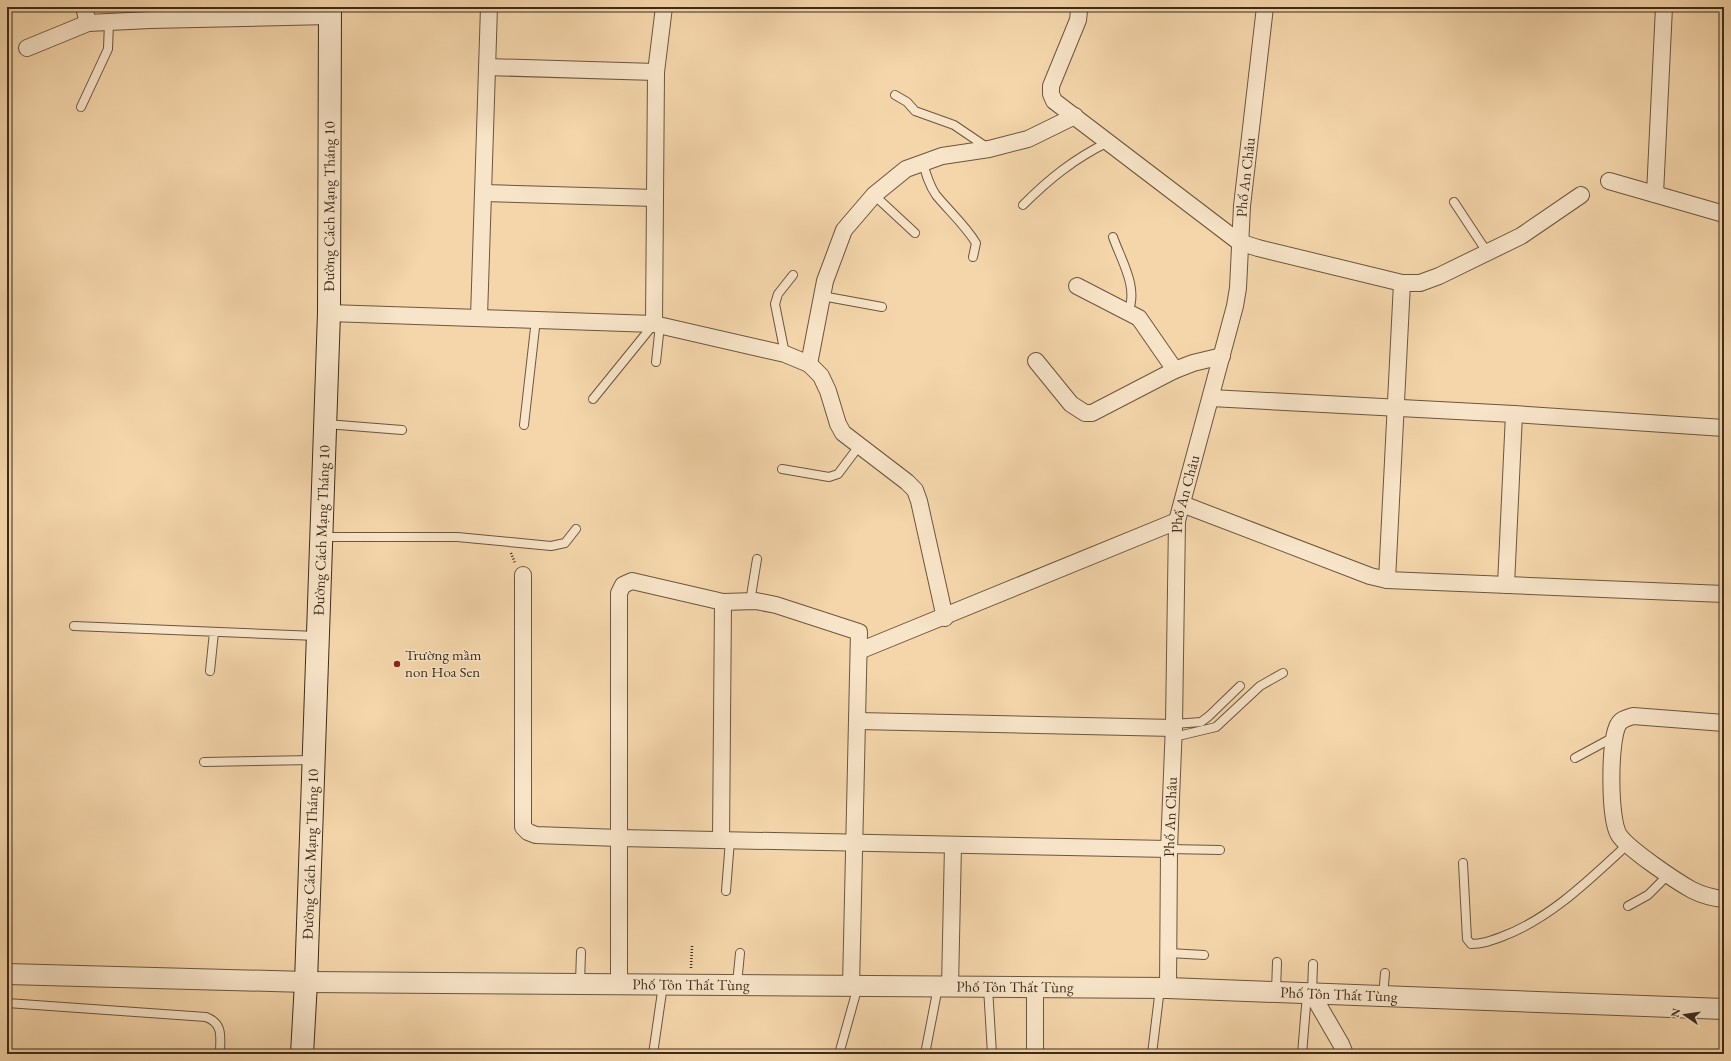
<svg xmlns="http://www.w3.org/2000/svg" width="1731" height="1061" viewBox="0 0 1731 1061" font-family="'EB Garamond',serif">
<rect width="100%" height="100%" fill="#f5d6ab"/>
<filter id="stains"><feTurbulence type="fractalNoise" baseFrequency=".005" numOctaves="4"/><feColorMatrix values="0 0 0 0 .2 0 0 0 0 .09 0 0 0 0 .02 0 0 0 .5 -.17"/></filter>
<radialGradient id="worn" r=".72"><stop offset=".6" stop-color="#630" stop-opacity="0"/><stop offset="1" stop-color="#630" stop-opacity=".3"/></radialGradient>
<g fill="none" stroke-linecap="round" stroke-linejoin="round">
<defs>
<path id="service" d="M895,95L907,102L915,111L954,125L988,148
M81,107L108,49L109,22
M923,163C926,174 929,185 936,195C949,211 965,225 976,243L973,257
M874,195L915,233
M1454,202L1487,252
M1023,205C1050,178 1074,159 1108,142
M1113,237C1121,260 1139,288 1128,312
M822,296L882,307
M785,354L775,304L778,294L793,275
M656,362L660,325
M593,399L653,325
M326,424L402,430
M524,425L536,319
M782,469L829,477L838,474L859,446
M322,537H457L551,546L565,543L576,529
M750,602L757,559
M74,626L317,636
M210,671L214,632
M1174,724L1201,722L1209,716L1240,686
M1174,737L1216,727L1260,686L1283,673
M1575,758L1614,737
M204,762L313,760
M1169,849L1220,850
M1463,863L1467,939L1471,944C1482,944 1490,941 1501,937C1550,919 1589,880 1627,845
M726,891L730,840
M1628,906L1648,895L1669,874
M1169,953L1204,955
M580,983L581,952
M737,984L740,953
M988,987L992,1054
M1276,992L1277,962
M1312,993L1313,964
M1383,996L1385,973
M7,1003L206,1017C224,1024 220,1037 220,1054
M653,1054L663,985
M839,1054L858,986
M925,1054L938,987
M1152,1054L1160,988
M1302,1054L1307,994"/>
<g id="minor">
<path d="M84,7L88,23L150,20L330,16"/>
<path d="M1077,7L1079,11L1078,20L1051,86V94L1054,101L1239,242L1258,248L1402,283H1420L1439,276L1521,236L1581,195"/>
<path d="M27,48L88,23"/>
<path d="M487,67L656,72"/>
<path d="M1609,181L1724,214"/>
<path d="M484,193L655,198"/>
<path d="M1655,194L1664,7"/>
<path d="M1077,286L1139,318L1175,370"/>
<path d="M329,313L654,324L785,354L809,364L821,376L828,391L838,424L843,433L907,482L915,490L919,501L945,618"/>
<path d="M479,317L489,7"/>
<path d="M654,324L656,72L664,7"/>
<path d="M1036,361L1071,404L1085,413H1092L1175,370L1193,363L1222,356"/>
<path d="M809,364L825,281L844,230L874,195L906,169L942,156L989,149L1028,139L1075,116"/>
<path d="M1211,398L1514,414L1724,428"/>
<path d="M1182,504L1370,576L1387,580L1724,594"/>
<path d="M523,575V827L528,832L536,835L619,838L1169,849"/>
<path d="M1387,580L1402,283"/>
<path d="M1506,585L1514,414"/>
<path d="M859,651L1177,521"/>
<path d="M858,721L1174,728"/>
<path d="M1724,723L1633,716C1627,718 1621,719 1618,725C1609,742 1609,820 1619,835C1628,849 1676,881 1692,890C1702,895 1713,898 1724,899"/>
<path d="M721,840L723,602"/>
<path d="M619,984V593L623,585L632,581L723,602L756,601L776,605L859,632L851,986"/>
<path d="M950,987L953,845"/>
<path d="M1035,987V1054"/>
<path id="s1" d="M1168,988L1169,849L1174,724L1177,521L1235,306L1238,288L1242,206L1265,7"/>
<path d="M1312,994L1341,1044L1345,1054"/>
</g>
<g id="tertiary">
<path id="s2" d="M7,974L306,982L1168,988L1724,1009"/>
</g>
<g id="secondary">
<path id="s3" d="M302,1054L306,982L329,313L330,7"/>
</g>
</defs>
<use href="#service" stroke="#6b563e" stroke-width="10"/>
<use href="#minor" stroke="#6b563e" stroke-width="18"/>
<use href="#tertiary" stroke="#6b563e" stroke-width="22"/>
<use href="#secondary" stroke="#3d2c19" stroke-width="24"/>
<path stroke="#3d2c19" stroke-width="2.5" stroke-dasharray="1 2" stroke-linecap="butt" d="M511,553L515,563
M691,968L692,946"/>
<use href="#service" stroke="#f8e4c8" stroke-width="8"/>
<use href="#minor" stroke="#f8e4c8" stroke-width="16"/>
<use href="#tertiary" stroke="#f8e4c8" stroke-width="20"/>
<use href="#secondary" stroke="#f8e4c8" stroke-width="22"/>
</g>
<circle fill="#8f2418" stroke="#f8e4c8" stroke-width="1.5" cx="397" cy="664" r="4"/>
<g text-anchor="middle" stroke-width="3" stroke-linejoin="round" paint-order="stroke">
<g font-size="15" fill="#3d2c19" stroke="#f8e4c8">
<text dy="5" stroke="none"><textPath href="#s1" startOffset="819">Phố An Châu</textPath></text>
<text dy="5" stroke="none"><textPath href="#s3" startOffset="848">Đường Cách Mạng Tháng 10</textPath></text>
<text dy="5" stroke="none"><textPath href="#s1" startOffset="495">Phố An Châu</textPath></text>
<text dy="5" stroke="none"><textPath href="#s3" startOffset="524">Đường Cách Mạng Tháng 10</textPath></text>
<text dy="5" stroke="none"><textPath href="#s1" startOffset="171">Phố An Châu</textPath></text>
<text dy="5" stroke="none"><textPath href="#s3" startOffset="200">Đường Cách Mạng Tháng 10</textPath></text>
<text dy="5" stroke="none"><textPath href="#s2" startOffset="684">Phố Tôn Thất Tùng</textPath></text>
<text dy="5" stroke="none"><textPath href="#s2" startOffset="1008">Phố Tôn Thất Tùng</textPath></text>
<text dy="5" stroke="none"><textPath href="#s2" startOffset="1332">Phố Tôn Thất Tùng</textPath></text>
</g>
<g font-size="15" fill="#3d2c19" stroke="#f8e4c8" text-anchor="start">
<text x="405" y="660">Trường mầm<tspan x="405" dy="17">non Hoa Sen</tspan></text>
</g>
</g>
<rect width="1731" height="1061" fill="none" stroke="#f5d6ab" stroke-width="24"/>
<rect x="8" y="8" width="1715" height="1045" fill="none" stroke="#3d2c19" stroke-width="2"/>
<rect x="12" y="12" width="1707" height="1037" fill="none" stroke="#3d2c19"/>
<g transform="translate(1685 1015) rotate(283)" stroke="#f8e4c8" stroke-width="3" paint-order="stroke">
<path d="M0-3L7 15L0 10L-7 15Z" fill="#3d2c19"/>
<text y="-6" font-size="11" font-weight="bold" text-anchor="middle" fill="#3d2c19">N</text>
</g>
<rect width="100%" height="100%" filter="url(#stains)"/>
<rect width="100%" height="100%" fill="url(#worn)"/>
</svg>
